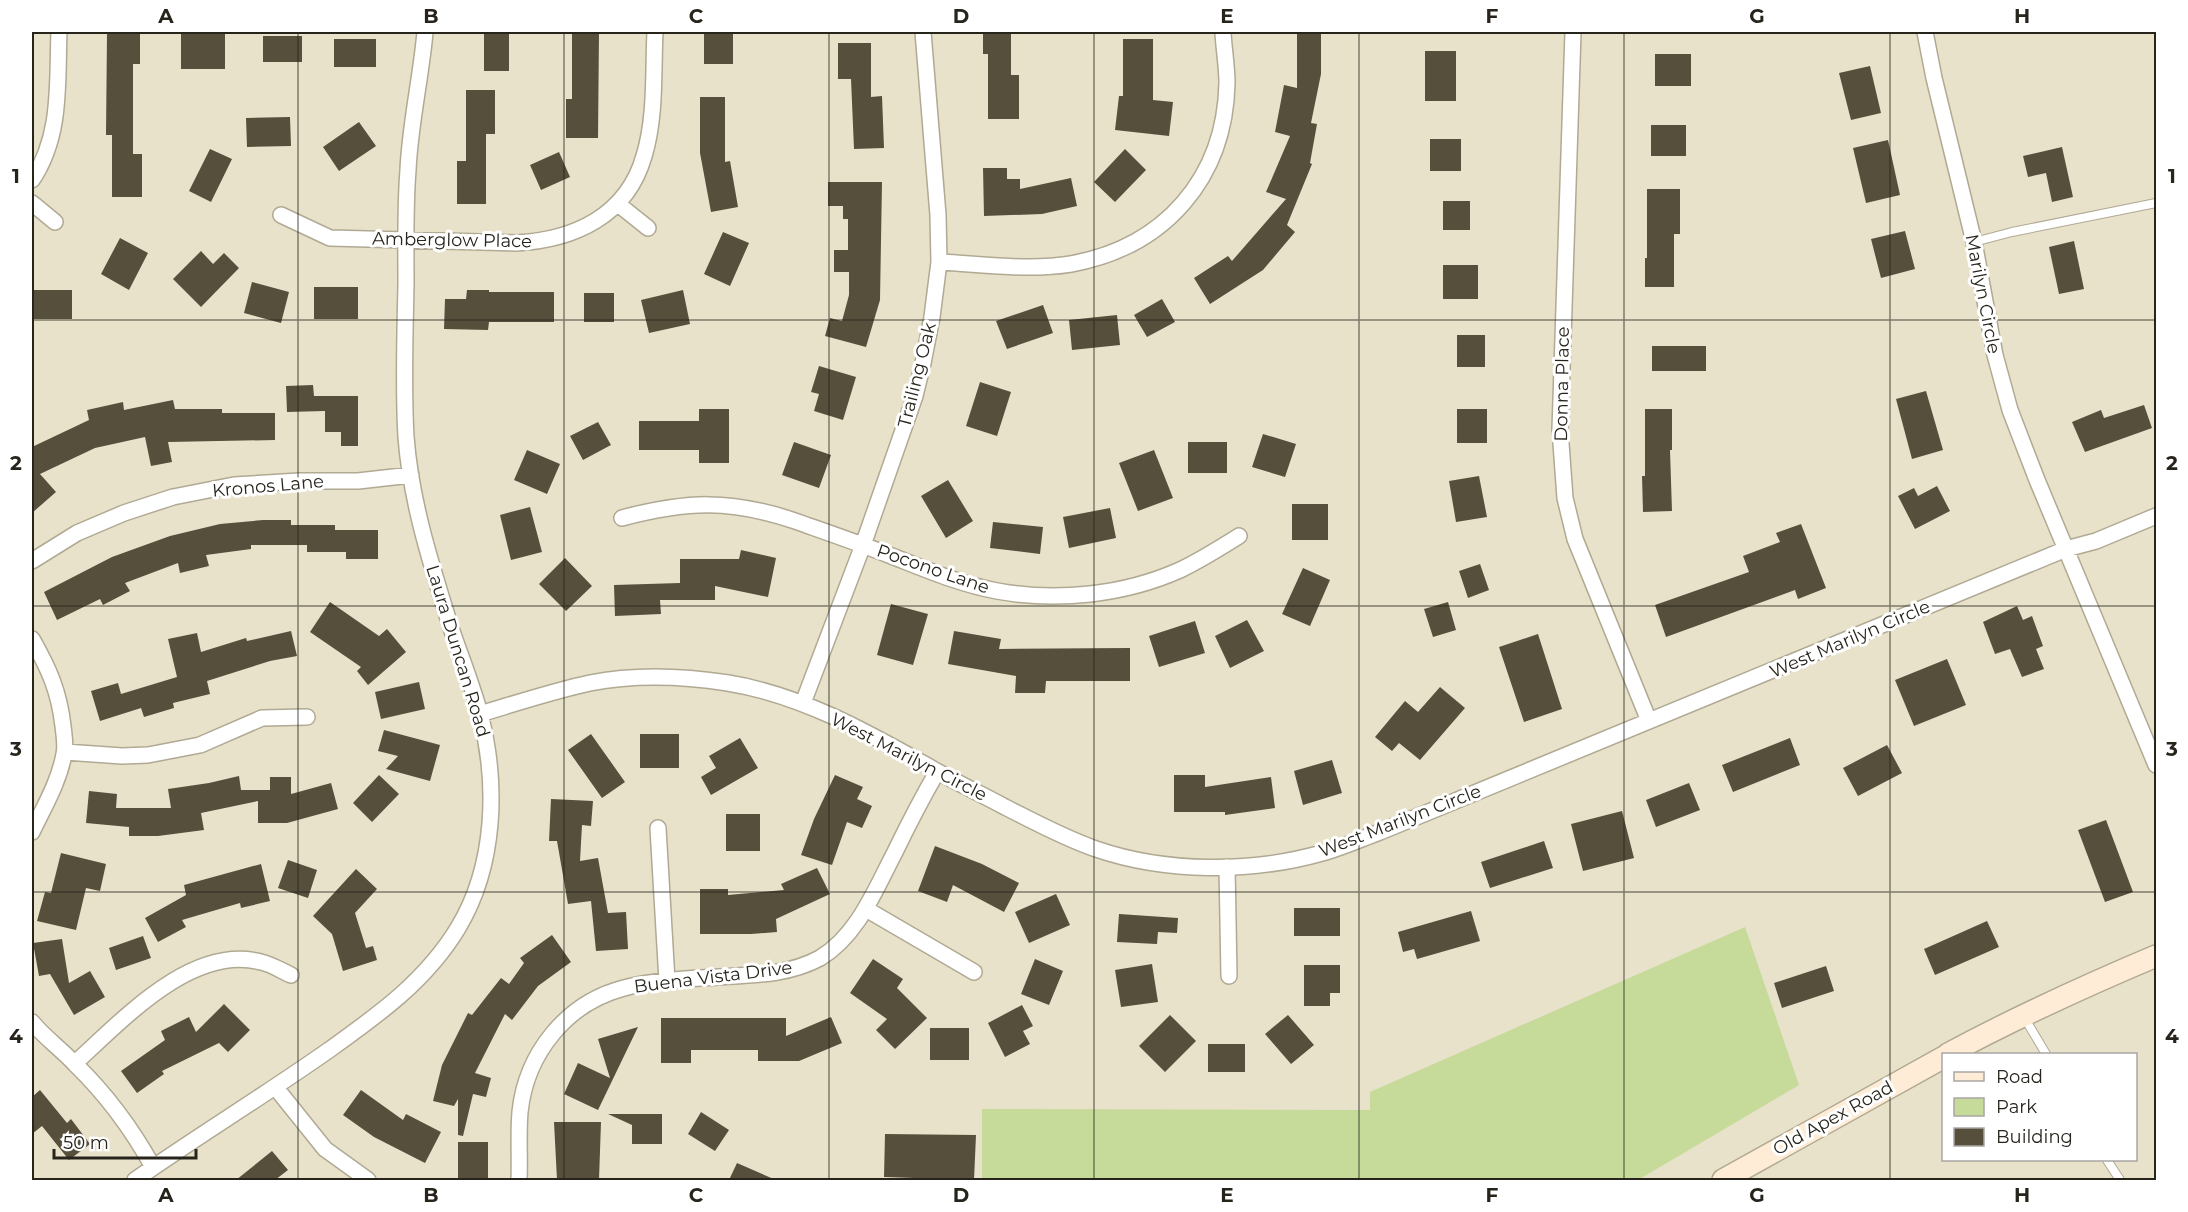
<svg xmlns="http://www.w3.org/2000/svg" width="2188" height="1212" viewBox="0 0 2188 1212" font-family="Montserrat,sans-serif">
<rect width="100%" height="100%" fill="#e9e2cb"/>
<path fill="#c6da9a" d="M1745,927L1799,1085L1638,1180H982V1109L1370,1110V1092Z"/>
<path fill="#564f3c" d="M107,32H140V64H133V154H142V197H112V135H106Z
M181,32H225V69H181Z
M484,32H509V71H484Z
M572,32H599L598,138H566V99H572Z
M704,32H733V64H704Z
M983,32H1011V75H1019V119H988V54H983Z
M1297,32H1321V74L1311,123L1317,124L1310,163L1312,164L1287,225L1295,232L1263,270L1210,304L1194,278L1228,256L1232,261L1286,199L1266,192L1290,136L1275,132L1284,85L1297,88Z
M263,36H302V62H263Z
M334,39H376V67H334Z
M1123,39H1153V100L1173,102L1169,136L1115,130L1119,96H1123Z
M838,43H871V97L882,96L884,148L854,149L851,79H838Z
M1425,51H1456V101H1425Z
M1655,54H1691V86H1655Z
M1870,66L1881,113L1851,120L1839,73Z
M466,90H495V134H486V204H457V161H466Z
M700,97H725V162L730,161L738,207L711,212L700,153Z
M290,117L291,146L247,147L246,118Z
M359,122L376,146L339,171L323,147Z
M1651,125H1686V156H1651Z
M1430,139H1461V171H1430Z
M1888,140L1900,195L1866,203L1853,148Z
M2062,147L2073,197L2052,202L2046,173L2028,177L2023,156Z
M210,149L232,159L211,202L189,191Z
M1125,149L1146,170L1115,202L1094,182Z
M559,152L570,177L541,190L530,165Z
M983,168H1007V179H1020V189L1071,178L1077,206L1042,214L984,216Z
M828,182H882L880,300L866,347L825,336L830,318L842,321L849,295V272H834V250H848V219H843V206H828Z
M1647,189H1680V234H1674V287H1645V258H1647Z
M1443,201H1470V230H1443Z
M1905,231L1915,269L1881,278L1871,239Z
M723,232L749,243L730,286L704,274Z
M120,238L148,253L129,290L101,274Z
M2074,241L2084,289L2059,294L2049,247Z
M201,251L213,264L224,253L239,268L201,307L173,279Z
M1443,265H1478V299H1443Z
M252,282L289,292L281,323L244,313Z
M314,287H358V319H314Z
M32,290H72V319H32Z
M467,290H489V292H554V322H489L488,330L444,329L445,299H466Z
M683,290L690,324L649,333L641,300Z
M584,293H614V322H584Z
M1162,299L1175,322L1147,337L1134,315Z
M1043,305L1053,333L1007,349L996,321Z
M1117,315L1120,345L1072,350L1069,320Z
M1457,335H1485V367H1457Z
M1652,346H1706V371H1652Z
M819,366L856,377L843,420L814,411L819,394L811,392Z
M980,382L1011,392L997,436L966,426Z
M313,385L314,396H358V446H341V432H325V411L287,412L286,386Z
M1926,391L1943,450L1912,459L1896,399Z
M173,400L175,409H222V413H275V440L168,442L172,462L151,466L145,437L95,448L40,474L56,492L32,513V447L89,420L87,410L123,402L124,410Z
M2144,405L2152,428L2085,452L2072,422L2101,410L2104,418Z
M699,409H729V463H699V450H639V421H699Z
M1457,409H1487V443H1457Z
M1645,409H1672V450H1670L1672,511L1643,512L1642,476H1645Z
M598,422L611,445L583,460L570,436Z
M1263,434L1296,444L1285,477L1252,467Z
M794,442L831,455L819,488L782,475Z
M1188,442H1227V473H1188Z
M527,450L560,464L547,494L514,480Z
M1154,450L1173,498L1138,511L1119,463Z
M1479,476L1487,517L1456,522L1449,481Z
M948,480L973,521L946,538L921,496Z
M1937,486L1950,511L1915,529L1898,496L1914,488L1918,496Z
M1292,504H1328V540H1292Z
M530,507L542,552L511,560L500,515Z
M1110,508L1116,538L1069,548L1063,517Z
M263,520H291V525H335V530H378V559H346V552H307V545H251V549L206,555L209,566L180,573L178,563L125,583L130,591L103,605L100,599L57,620L44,592L112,557L170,536L220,524Z
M993,522L1043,527L1040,554L990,548Z
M1801,524L1826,588L1798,599L1795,590L1666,637L1655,605L1749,572L1743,556L1780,542L1776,533Z
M741,550L776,558L768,597L715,586V600H660L661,614L615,616L614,585L680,583V559H739Z
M565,558L592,586L566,611L539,584Z
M1480,564L1489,590L1468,598L1459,571Z
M1303,568L1330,580L1310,626L1282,614Z
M330,602L379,636L387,629L406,652L368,685L357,671L361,667L310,632Z
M1448,602L1456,630L1433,637L1424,609Z
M891,604L928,614L913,665L877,655Z
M2017,606L2023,620L2032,616L2043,646L2036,649L2044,669L2022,677L2010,649L1995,654L1983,622Z
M1247,620L1264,651L1230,668L1215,636Z
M1195,621L1205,653L1159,667L1149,636Z
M291,631L297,656L270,661L207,681L210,694L173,703L174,708L144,717L141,708L100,721L91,691L118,683L121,694L177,677L168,639L197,633L201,652L246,638L247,641Z
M954,631L1001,639L999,649L1130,648V681H1046L1045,693H1015L1016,676L948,664Z
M1538,634L1562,709L1524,722L1499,647Z
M1947,659L1966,705L1914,726L1895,680Z
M419,682L425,709L381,719L375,692Z
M1440,687L1465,708L1420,760L1399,743L1392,751L1375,737L1405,701L1418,712Z
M384,730L440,745L430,781L386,769L398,756L378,751Z
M591,734L625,782L602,798L568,750Z
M640,734H679V768H640Z
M740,738L758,768L711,795L701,777L716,768L709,756Z
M1790,738L1800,765L1733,792L1722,765Z
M1887,745L1902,773L1858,796L1843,768Z
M1332,760L1342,793L1303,805L1294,771Z
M379,775L399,794L372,822L353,803Z
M835,775L863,787L857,799L872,806L862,828L847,822L832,865L801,855L814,819Z
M1174,775H1205V787L1271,777L1275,808L1225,815V812H1174Z
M239,776L241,790H270V777H291V794L331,783L338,809L287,823H258V801L201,813L204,830L158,836H129V827L86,823L89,791L117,794L116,808H171L168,789L209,783Z
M1689,783L1700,810L1656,827L1646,800Z
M551,799L593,801L591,826L582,825L580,861L598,858L608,913L626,912L628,949L596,951L591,901L568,904L557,841H549Z
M1622,811L1634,858L1583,871L1571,824Z
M726,814H760V851H726Z
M2106,820L2133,892L2105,902L2078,830Z
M1544,841L1553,868L1490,888L1481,862Z
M935,846L982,864L1019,883L1004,912L953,885L947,902L918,891Z
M61,853L106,864L100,891L86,888L76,930L37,921L45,892L51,893Z
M288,860L317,870L308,898L278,888Z
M261,864L270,901L241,908L240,903L182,920L186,927L158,942L145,918L186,895L184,885Z
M817,868L830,894L776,919L777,932L751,934H700V889H728V895L784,890L781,884Z
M356,869L377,889L355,913L366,948L373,946L377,960L343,971L332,934L313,916Z
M1056,894L1070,925L1029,943L1015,912Z
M1294,908H1340V936H1294Z
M1471,911L1480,941L1417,959L1414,949L1403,952L1398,932Z
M1119,914L1178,918L1177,933L1158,932L1157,944L1117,942Z
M1987,921L1999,947L1935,975L1924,949Z
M552,935L571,962L538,986L512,1020L505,1014L475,1073L491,1078L486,1097L473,1094L463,1136L458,1135V1099L454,1106L433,1101L442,1065L468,1013L472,1015L501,978L509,984L524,963L520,958Z
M143,936L151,958L116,970L109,948Z
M62,939L69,983L90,971L105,997L74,1015L50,974L39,976L33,943Z
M873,959L903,979L897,988L927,1018L895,1049L876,1030L887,1019L850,993Z
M1035,959L1063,971L1049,1005L1021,994Z
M1152,964L1158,1002L1121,1007L1115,970Z
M1304,965H1340V993H1330V1006H1304Z
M1826,966L1834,991L1782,1008L1774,983Z
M224,1004L250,1030L228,1052L219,1043L162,1071L164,1074L137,1093L121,1071L165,1040L161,1031L189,1017L196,1032Z
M1022,1005L1033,1026L1023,1031L1030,1044L1005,1057L988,1023Z
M1170,1015L1196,1041L1165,1072L1139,1046Z
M1288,1015L1314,1045L1291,1064L1265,1034Z
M831,1017L842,1043L799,1061H758V1050H691V1063H661V1018H786V1036Z
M638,1027L598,1110L564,1094L578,1063L610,1078L598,1039Z
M930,1028H969V1060H930Z
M1208,1044H1245V1072H1208Z
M40,1090L67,1123L71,1119L90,1144L69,1160L42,1126L32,1134V1097Z
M361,1090L403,1120L406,1114L441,1132L425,1163L374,1137L343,1115Z
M701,1112L729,1130L715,1151L688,1134Z
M608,1114H662V1144H632V1125Z
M554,1122H601L599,1180H557Z
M885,1134L976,1135L974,1180L884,1177Z
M458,1142H488V1180H458Z
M272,1151L288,1170L275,1180H236Z
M737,1163L776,1180H729Z"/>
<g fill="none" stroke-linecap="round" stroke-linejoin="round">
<defs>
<path id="lane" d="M1974,242L2012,232L2156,203
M2024,1017L2046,1054
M2107,1160L2120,1180"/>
<path id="street" d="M1573,32L1560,430L1565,498L1575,539L1649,721
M1925,32L1934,78L1974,242L1995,355L2010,410L2037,480L2156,765
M32,180C62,136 57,82 59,32
M32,203L55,222
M618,204L648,228
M281,215L330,238L516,243C574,240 627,216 644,156C656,117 653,72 655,32
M939,262C982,264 1028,271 1071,264C1165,247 1225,178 1227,83C1227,67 1224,50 1223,33
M622,518C687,501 730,499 795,521C826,532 858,543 889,555C925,569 959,584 997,591C1057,602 1124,595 1180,570C1201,560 1220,548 1239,536
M32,561L77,533L124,513L173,497L234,485L299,481H358L411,475
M32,639C49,669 59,691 63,726C64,735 66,746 64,754C59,782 44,807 32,832
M803,703L863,545L915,396L923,363L932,317L939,262L938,215L923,32
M480,714C517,703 553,691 590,683C635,674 683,676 728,683C802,695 869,733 933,769C957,783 981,794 1005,807C1035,822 1064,838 1096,849C1166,873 1251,873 1322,853C1341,848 1361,839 1380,832L2066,549L2096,541L2156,516
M65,752L122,756L148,755L200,745L262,718L307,717
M658,828L667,981
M1227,867L1229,976
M866,909L974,972
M32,1022C44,1037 61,1049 75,1064C107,1095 132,1129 153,1167
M75,1063C122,1021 191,944 261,962C271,964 282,971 291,975
M276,1088L325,1149L368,1180
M135,1180C198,1136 265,1095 329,1050C378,1015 426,981 458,928C496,865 498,783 480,714C472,684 460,655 450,625C431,564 411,502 406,437C403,386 405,335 406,284C406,246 405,208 408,170C410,124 421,78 425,32
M519,1180C520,1158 518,1135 520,1112C526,1054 566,1003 624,988C654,980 687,979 718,977C752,975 789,975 820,958C858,935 875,890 895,852C908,825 922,798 937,772"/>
<path id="secondary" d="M1948,1054C2015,1018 2085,986 2156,956
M1723,1180L1944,1057"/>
</defs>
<use href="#lane" stroke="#b0a993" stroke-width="10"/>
<use href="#street" stroke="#b0a993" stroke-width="18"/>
<use href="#secondary" stroke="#b0a993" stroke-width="24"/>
<use href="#lane" stroke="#fff" stroke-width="8"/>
<use href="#street" stroke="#fff" stroke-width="15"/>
<use href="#secondary" stroke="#ffecd6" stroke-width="21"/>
</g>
<path fill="none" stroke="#27241c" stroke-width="1.5" stroke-opacity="0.55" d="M298,32V1180M564,32V1180M829,32V1180M1094,32V1180M1359,32V1180M1624,32V1180M1890,32V1180M32,320H2156M32,606H2156M32,892H2156"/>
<g text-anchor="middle" stroke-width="6" stroke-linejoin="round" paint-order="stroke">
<g font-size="18" fill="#27241c" stroke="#fff">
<text transform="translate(452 240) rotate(1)" y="6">Amberglow Place</text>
<text transform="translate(1983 294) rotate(79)" y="6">Marilyn Circle</text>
<text transform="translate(917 375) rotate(-76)" y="6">Trailing Oak</text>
<text transform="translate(1562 384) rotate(-89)" y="6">Donna Place</text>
<text transform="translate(268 486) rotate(-5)" y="6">Kronos Lane</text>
<text transform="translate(933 569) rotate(19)" y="6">Pocono Lane</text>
<text transform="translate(1850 639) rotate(-23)" y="6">West Marilyn Circle</text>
<text transform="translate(458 651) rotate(73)" y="6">Laura Duncan Road</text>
<text transform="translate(909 757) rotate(27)" y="6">West Marilyn Circle</text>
<text transform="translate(1400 821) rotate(-21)" y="6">West Marilyn Circle</text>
<text transform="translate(713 977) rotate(-7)" y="6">Buena Vista Drive</text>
<text transform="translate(1833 1118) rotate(-29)" y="6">Old Apex Road</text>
</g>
</g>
<rect width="2188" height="1212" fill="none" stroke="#ffffff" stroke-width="66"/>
<rect x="1942" y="1053" width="195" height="108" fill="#ffffff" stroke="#a9a7a4" stroke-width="1.5"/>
<rect x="1954" y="1072" width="30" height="9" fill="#ffecd6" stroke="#a9a7a4" stroke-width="1.5"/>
<text x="1996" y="1083" font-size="18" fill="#27241c">Road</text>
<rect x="1954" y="1098" width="30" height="18" fill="#c6da9a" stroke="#a9a7a4" stroke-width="1.5"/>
<text x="1996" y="1113" font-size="18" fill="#27241c">Park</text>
<rect x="1954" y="1128" width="30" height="18" fill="#564f3c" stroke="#a9a7a4" stroke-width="1.5"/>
<text x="1996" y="1143" font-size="18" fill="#27241c">Building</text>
<path d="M54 1149v9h142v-9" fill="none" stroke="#27241c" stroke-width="3"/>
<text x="63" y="1149" font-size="18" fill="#27241c" stroke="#ffffff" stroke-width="4.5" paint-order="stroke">50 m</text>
<rect x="33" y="33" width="2122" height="1146" fill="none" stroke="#27241c" stroke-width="2"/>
<g font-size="20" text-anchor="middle" font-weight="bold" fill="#27241c">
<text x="166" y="23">A</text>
<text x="431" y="23">B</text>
<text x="696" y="23">C</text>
<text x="961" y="23">D</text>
<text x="1227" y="23">E</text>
<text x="1492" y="23">F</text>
<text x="1757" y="23">G</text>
<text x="2022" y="23">H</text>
<text x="16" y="183">1</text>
<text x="2172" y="183">1</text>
<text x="16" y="470">2</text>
<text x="2172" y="470">2</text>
<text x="16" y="756">3</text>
<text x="2172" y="756">3</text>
<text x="16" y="1043">4</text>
<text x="2172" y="1043">4</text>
<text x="166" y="1202">A</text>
<text x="431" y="1202">B</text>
<text x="696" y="1202">C</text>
<text x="961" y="1202">D</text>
<text x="1227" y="1202">E</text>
<text x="1492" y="1202">F</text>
<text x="1757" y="1202">G</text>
<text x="2022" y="1202">H</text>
</g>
</svg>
